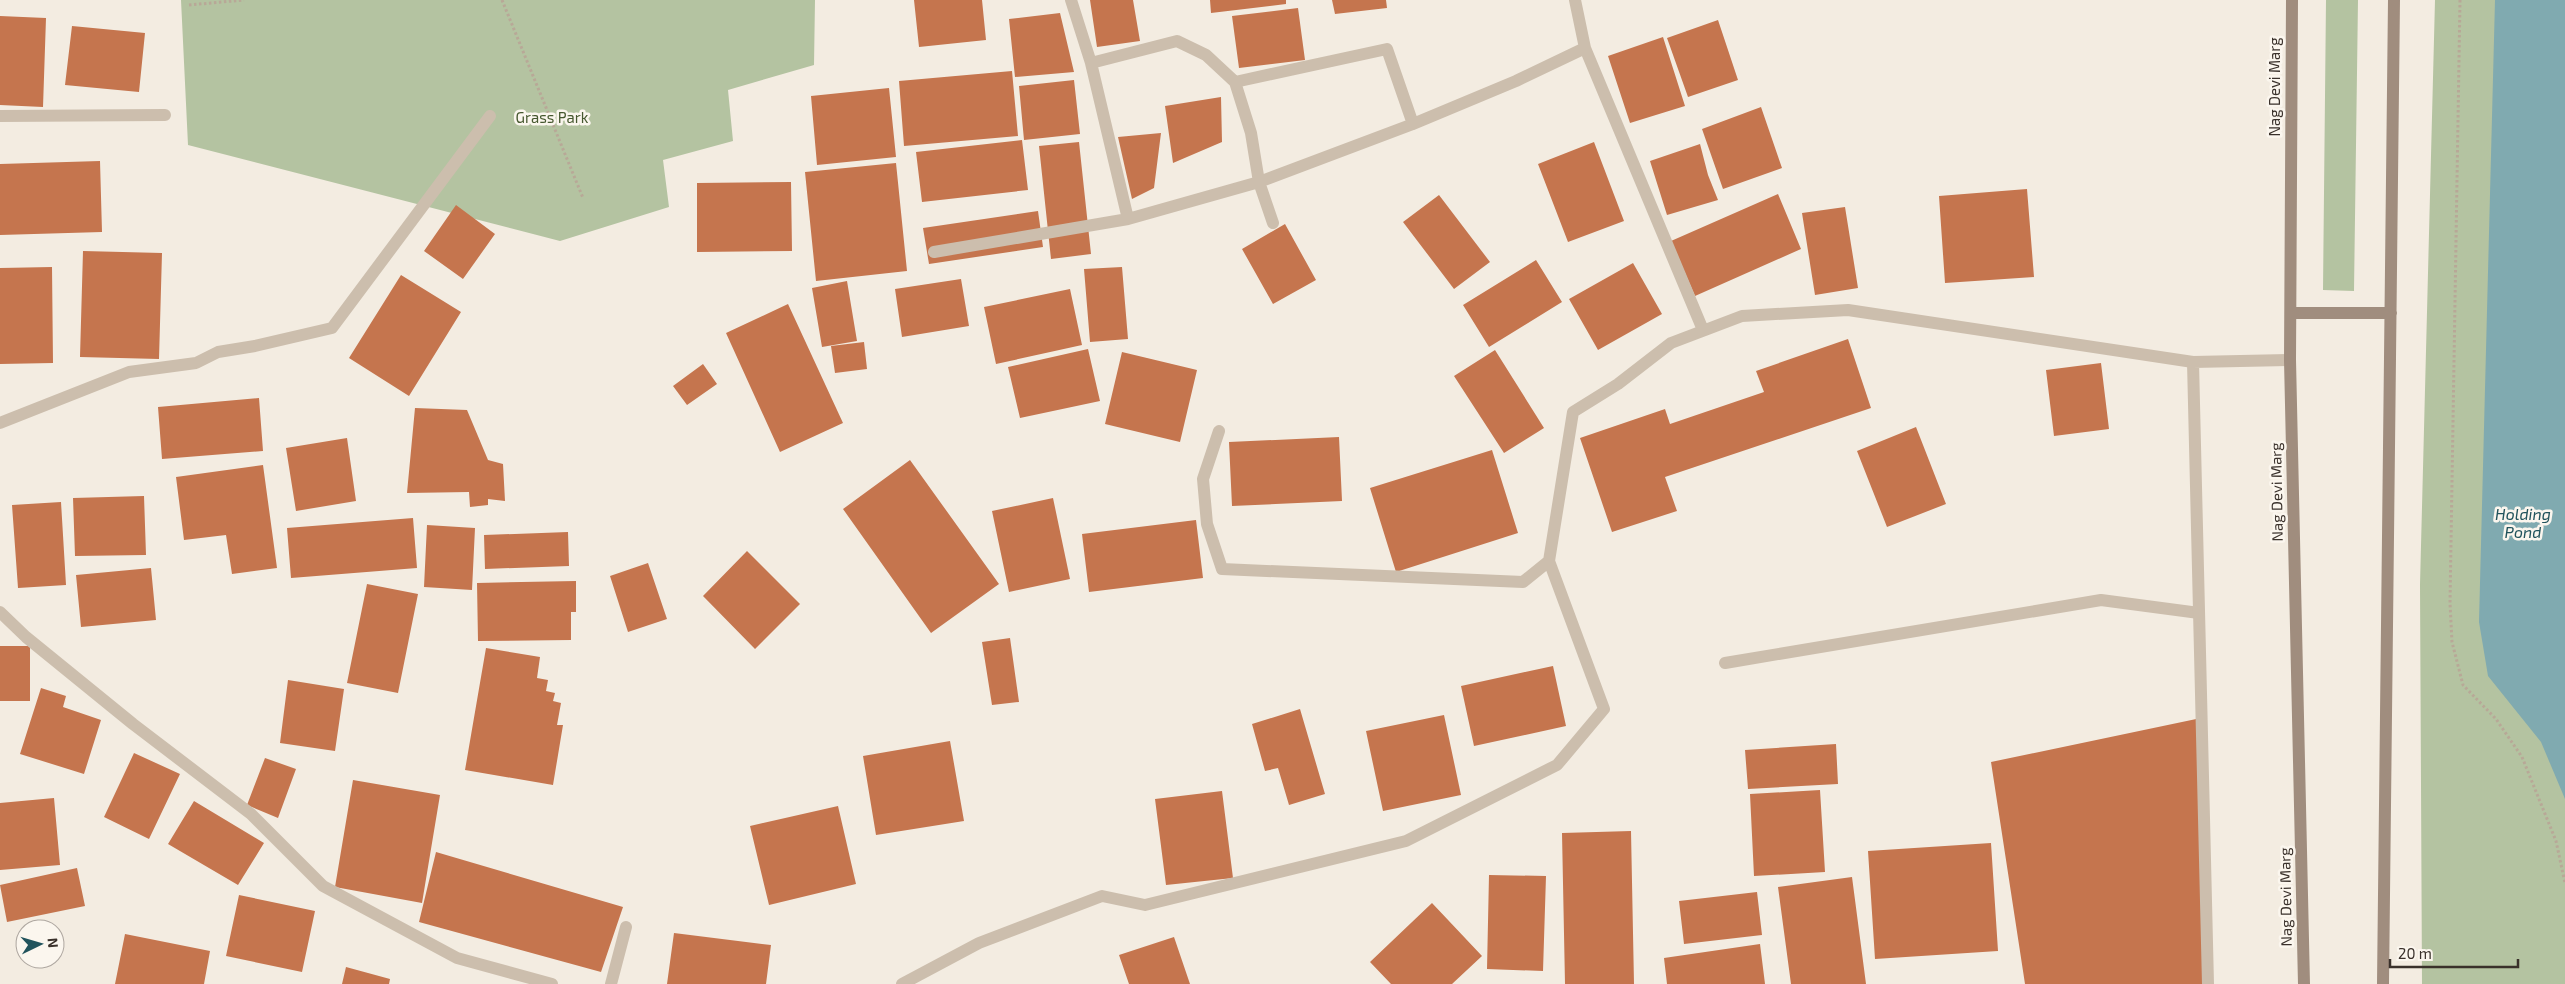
<svg xmlns="http://www.w3.org/2000/svg" width="2565" height="984" viewBox="0 0 2565 984" font-family="'Exo 2',sans-serif">
<rect width="100%" height="100%" fill="#f3ece1"/>
<path fill="#b4c3a1" d="M181,0H815L814,65L728,90L733,141L663,160L669,207L560,241L188,145Z
M2326,0H2358L2354,291L2323,290Z
M2435,0H2565V984H2422L2420,585Z"/>
<path fill="#80aab0" d="M2495,0H2565V799L2541,742L2488,676L2479,622Z"/>
<path fill="#c5754e" d="M914,0H982L986,40L919,47Z
M1090,0H1133L1140,41L1097,47Z
M1210,0H1286V4L1211,13Z
M1332,0H1386L1387,8L1335,14Z
M1298,8L1305,60L1239,68L1232,16Z
M1060,13L1074,72L1015,77L1009,19Z
M0,16L46,18L43,107L0,105Z
M1718,20L1738,80L1688,97L1667,38Z
M72,26L145,33L139,92L65,85Z
M1663,37L1685,106L1630,123L1608,56Z
M1012,71L1018,136L904,146L899,81Z
M1074,80L1080,134L1024,140L1019,86Z
M889,88L896,157L817,165L811,96Z
M1221,97L1222,142L1173,163L1165,106Z
M1761,107L1782,168L1723,189L1702,129Z
M1161,133L1154,188L1132,199L1118,137Z
M1022,140L1028,190L922,202L916,152Z
M1079,142L1091,254L1051,259L1039,146Z
M1594,142L1624,221L1568,242L1538,164Z
M1700,144L1708,175L1718,200L1667,215L1650,161Z
M100,161L102,232L0,235V164Z
M896,163L907,271L816,281L805,172Z
M791,182L792,251L697,252V183Z
M2027,189L2034,277L1945,283L1939,196Z
M1778,194L1801,249L1695,296L1671,241Z
M1439,195L1490,262L1454,289L1403,222Z
M456,205L495,234L463,279L424,251Z
M1845,207L1858,288L1815,295L1802,213Z
M1038,211L1043,247L929,264L923,228Z
M1285,224L1316,280L1273,304L1242,249Z
M83,251L162,253L159,359L80,357Z
M1536,260L1562,302L1489,347L1463,305Z
M1633,263L1662,314L1598,350L1569,299Z
M52,267L53,363L0,364V268Z
M1122,267L1128,339L1090,342L1084,269Z
M401,275L461,312L409,396L349,358Z
M961,279L969,326L902,337L895,289Z
M847,281L857,341L822,347L812,288Z
M1070,289L1082,345L996,364L984,307Z
M788,304L843,423L780,452L726,333Z
M1848,339L1871,408L1665,477L1677,511L1612,532L1580,438L1665,409L1670,424L1764,392L1756,371Z
M864,342L867,369L835,373L831,346Z
M1088,349L1100,401L1020,418L1008,367Z
M1495,350L1544,428L1504,453L1454,376Z
M1122,352L1197,370L1180,442L1105,424Z
M2101,363L2109,429L2054,436L2046,370Z
M703,364L717,384L687,405L673,386Z
M259,398L263,451L162,459L158,407Z
M415,408L467,410L488,460L503,464L505,501L488,499V505L470,507L469,492L407,493Z
M1916,427L1946,504L1887,527L1857,451Z
M1339,437L1342,501L1232,506L1229,442Z
M347,438L356,501L296,511L286,448Z
M1492,450L1518,533L1396,572L1370,488Z
M910,460L999,584L931,633L843,509Z
M263,465L277,568L232,574L226,535L184,540L176,477Z
M144,496L146,555L75,556L73,498Z
M1053,498L1070,579L1009,592L992,511Z
M61,502L66,585L18,588L12,505Z
M413,518L417,568L291,578L287,528Z
M1196,520L1203,578L1089,592L1082,534Z
M427,525L475,528L472,590L424,587Z
M568,532L569,566L485,569L484,535Z
M747,551L800,604L755,649L703,596Z
M648,563L667,619L628,632L610,576Z
M151,568L156,620L81,627L76,575Z
M576,581V612H571V640L478,641L477,583Z
M367,584L418,594L398,693L347,683Z
M1010,638L1019,702L992,705L982,642Z
M0,646H30V701H0Z
M486,648L540,657L537,678L548,680L546,691L555,693L553,701L561,703L557,725H563L553,785L465,770Z
M1553,666L1566,726L1474,746L1461,686Z
M288,680L344,689L335,751L280,743Z
M41,688L66,696L63,707L101,720L84,774L20,754Z
M1300,709L1325,794L1289,805L1278,768L1265,771L1252,724Z
M1444,715L1461,795L1383,811L1366,731Z
M2201,718L2208,984H2025L1991,762Z
M950,741L964,821L876,835L863,756Z
M1836,744L1838,784L1748,789L1745,750Z
M134,753L180,774L149,839L104,817Z
M265,758L296,769L278,818L247,805Z
M353,780L440,795L422,903L335,887Z
M1820,790L1825,872L1754,876L1750,794Z
M1222,791L1233,878L1166,885L1155,799Z
M54,798L60,865L0,870V803Z
M194,801L264,843L238,885L168,844Z
M838,806L856,884L769,905L750,826Z
M1631,831L1634,984H1565L1562,833Z
M1991,843L1998,951L1875,959L1868,851Z
M436,852L623,907L601,972L419,922Z
M77,868L85,906L7,922L0,885Z
M1489,875L1546,876L1543,971L1487,969Z
M1852,877L1866,984H1791L1778,887Z
M1757,892L1762,935L1684,944L1679,901Z
M239,895L315,911L302,972L226,956Z
M1432,903L1482,956L1452,984H1391L1370,962Z
M674,933L771,945L766,984H667Z
M125,934L210,951L204,984H115Z
M1174,937L1190,984H1129L1119,955Z
M1760,944L1765,984H1667L1664,958Z
M346,967L390,979L389,984H342Z"/>
<g fill="none" stroke-linecap="round" stroke-linejoin="round">
<path stroke="#b8a897" stroke-width="3" stroke-dasharray="2.5 2.5" stroke-linecap="butt" d="M502,0L583,198
M2460,0L2450,603L2452,642L2463,685L2496,719L2522,757L2556,841L2565,883
M189,5L244,0"/>
<path stroke="#ccbead" stroke-width="12" d="M1725,663L2101,600L2199,613
M611,984L626,927"/>
<path stroke="#ccbead" stroke-width="12" d="M1071,0L1091,63L1128,219
M1575,0L1585,48L1703,330
M1091,63L1177,41L1206,55L1235,82L1387,49L1413,124
M1235,82L1251,133L1259,182L1273,223
M0,116L165,115
M934,252L1128,219L1259,182L1413,124L1516,81L1585,48
M2193,362L2208,984
M0,423L129,372L196,363L218,352L255,346L332,328L490,116
M1219,431L1203,479L1207,524L1222,569L1523,582L1549,561L1573,412L1618,384L1671,343L1742,316L1848,310L2193,362L2290,360
M0,612L26,637L133,724L251,814L323,886L457,958L552,984
M902,984L979,943L1102,896L1145,905L1406,841L1557,765L1604,709L1549,561"/>
<path stroke="#a08d7e" stroke-width="12" d="M2292,0L2290,360L2304,984
M2291,313H2391
M2383,984L2394,0"/>
</g>
<g text-anchor="middle" stroke-width="5" stroke-linejoin="round" paint-order="stroke">
<g font-size="15" fill="#3a312b" stroke="#fbf6ee">
<text transform="translate(2275 87) rotate(-90)" y="5">Nag Devi Marg</text>
<text transform="translate(2277 492) rotate(-91)" y="5">Nag Devi Marg</text>
<text transform="translate(2286 897) rotate(-91)" y="5">Nag Devi Marg</text>
</g>
<g font-size="15" fill="#46582f" stroke="#fbf6ee">
<text x="552" y="123">Grass Park</text>
</g>
<g font-size="16" font-style="italic" fill="#21535c" stroke="#fbf6ee">
<text x="2523" y="520">Holding<tspan x="2523" dy="18">Pond</tspan></text>
</g>
</g>
<g transform="translate(40 944) rotate(85)"><circle r="24" fill="#fbf6ee" stroke="#aea7a0"/>
<path d="M0-4L9 19L0 12L-9 19Z" fill="#21535c"/>
<text y="-8" font-size="14" font-weight="bold" text-anchor="middle" fill="#3a312b">N</text>
</g>
<path d="M2390 959v8h128v-8" fill="none" stroke="#3a312b" stroke-width="2.5"/>
<text x="2398" y="959" font-size="15" fill="#3a312b" stroke="#fbf6ee" stroke-width="4" paint-order="stroke">20 m</text>
</svg>
